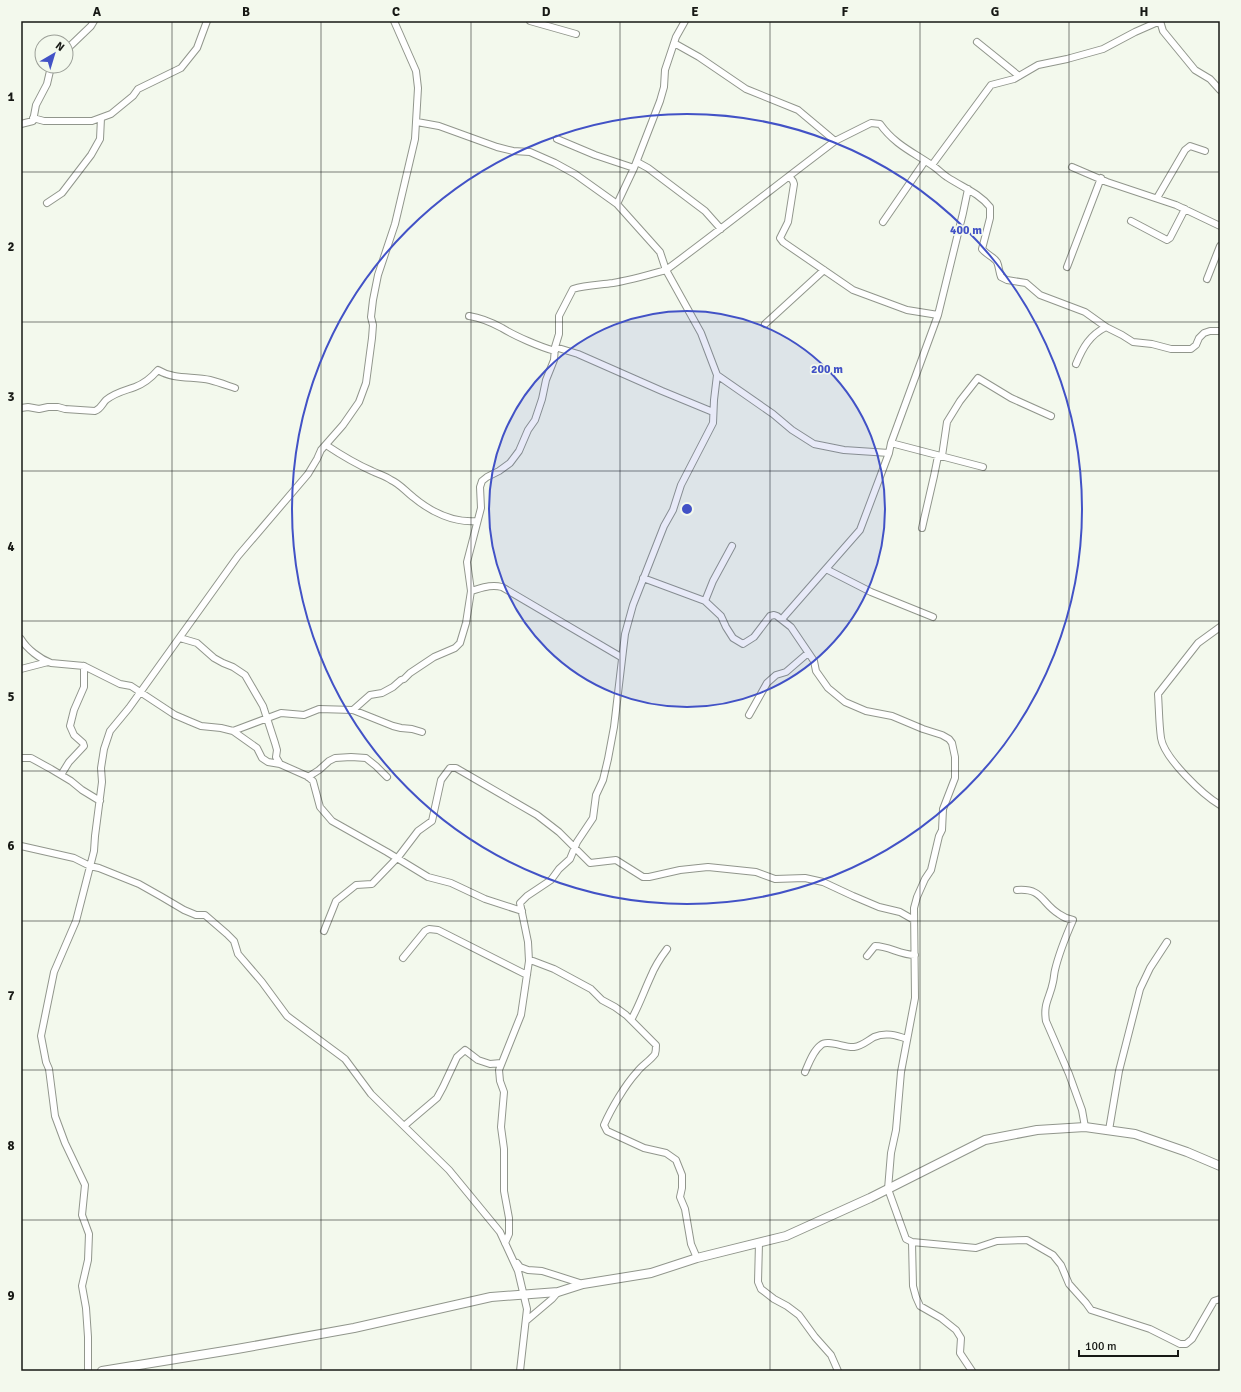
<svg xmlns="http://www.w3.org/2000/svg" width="1241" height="1392" viewBox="0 0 1241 1392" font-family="Signika,sans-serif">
<rect width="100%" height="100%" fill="#f3f9ed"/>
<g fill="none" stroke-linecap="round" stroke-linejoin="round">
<defs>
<path id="street" d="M530,21L576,34
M1160,21L1163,31L1195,70L1210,79L1220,90
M977,42L1019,76
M674,43L699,57L746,89L798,110L835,141L871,123L880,124C895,145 913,152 933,166C938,169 942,174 947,177C962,187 979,193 990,207V218L982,249C987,255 994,257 997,262C999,266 999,272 1001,277L1007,280L1026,283L1040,295L1085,312L1106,327L1122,335L1133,342L1152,344L1171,349H1191L1196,345L1199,338L1204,333L1210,331H1220
M66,50L91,26L94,21
M33,118L44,121H92L111,114L133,96L138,89L181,68L197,48L207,21
M21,124L33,121L36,105L47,84L50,71L54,66
M557,139L595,155L634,168
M637,162L648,168L705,211L721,229
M932,165L991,85L1014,79L1038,65L1067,59L1103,49L1135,32L1160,21
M1072,167L1107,182L1176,205L1220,226
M789,176L793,181L794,184L788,222L780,238L783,242L853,290L907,310L938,315
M1157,198L1185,150L1190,146L1205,151
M47,203L62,193L91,155L100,139L101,118
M617,204L634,168L660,101L664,87L665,70L676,37L685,21
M1131,221L1167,240L1170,238L1185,209
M883,222L925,161
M1067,267L1101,178
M1207,279L1220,246
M469,316C482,318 491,322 502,328C515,336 540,347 555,351
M765,324L824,270
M555,347L578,354L662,391L713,412
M1076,364C1083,347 1090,335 1106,327
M717,375L773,414L792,430L814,444L844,450L889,453
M21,408L28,407L39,409L48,407H58L65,409L95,411C101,409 102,404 106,400C116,392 124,391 135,387C143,384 152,377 158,370C174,380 193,376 210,380C218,382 226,385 235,388
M891,443L983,467
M326,445C341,455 356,464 372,471C378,474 385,476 391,480C400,484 405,491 413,497C431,512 454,523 477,521
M942,456L947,422L960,401L978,378L1011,398L1051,416
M922,528L934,476L938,456
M826,569L871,592L933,617
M643,578L705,601L721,616L726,627L733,638L743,644L754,637L770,616L774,615L777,616L791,627L814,661L816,671L828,688L845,702L866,711L892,716L923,729L942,735L949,739L952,743L955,757V778L943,809L942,830L939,836L931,870L925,879L917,897L914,908L915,998L901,1072L896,1130L891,1153L888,1189L906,1239L912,1242L976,1248L997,1241L1027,1240L1053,1255L1061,1265L1069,1284L1086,1303L1091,1310L1150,1329L1180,1344H1186L1192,1339L1214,1301L1220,1299
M471,591C482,588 491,584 502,587L621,657
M705,601L713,581L732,546
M782,619L860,530L889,453L891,443L938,315L963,213L968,189
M1220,627L1198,643L1158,694C1159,708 1159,724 1161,738C1164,758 1203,795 1220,805
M180,638L197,643L214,658L223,663L233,667L245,675L263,706L275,743L277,750L276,757L280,764
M21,639C27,649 40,659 51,663L84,666V687L74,710L70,726L74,735L83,743L84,746L69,762L61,775
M84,666L120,684L131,686L175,715L189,721L201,726L221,728L233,731L281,713L304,715L319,709L353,710L393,726L401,728L412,729L422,732
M21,669L48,662
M353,710L370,695L382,693L393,687L401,680L404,679L410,673L434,657L455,648L460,643L466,623L471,591L467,562L481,508L480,487L482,481L487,477L499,471L510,463L519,451L528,430L535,420L542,399L546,380L554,360L555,347L559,334V316L573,289C586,285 599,285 613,283C631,280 648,275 666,270L660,252L617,204L575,174L555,163L530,152L513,151L497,147L439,126L417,122
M749,715L767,683L776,675L786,672L808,653
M233,731L257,748L262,758L268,762L280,764L307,776L313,781L320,807L332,821L387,852L428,877L451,883L485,899L522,911
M21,758H31L51,769L71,781L82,790L100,801
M308,777L319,770L329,761L335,758L351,757L366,758L376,766L387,777
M21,846L74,858L90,866L99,868L139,884L162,897L184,910L196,915H205L227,934L234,941L238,954L262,982L287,1016L345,1059L371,1094L449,1170L500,1232L518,1271L527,1309L520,1371
M1017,890C1043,888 1041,903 1059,914C1063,917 1068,919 1073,920C1066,936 1059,953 1055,970C1054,974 1054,978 1053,982C1050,998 1043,1003 1046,1021L1069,1074L1082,1110L1085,1127
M324,931L336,901L356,885L372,884L399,856L418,831L432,821L441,780L450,768H456L537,815L559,832L590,863L616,860L643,877H649L680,870L708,867L756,872L775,879L805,878L823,882L853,896L879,907L900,912L914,920
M867,956L875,946C889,946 900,955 915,955
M403,958L425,931L429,929L438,930L527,975
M529,961H533L554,969L591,989L602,1000L615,1007L626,1015L656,1045C656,1048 656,1051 655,1054C650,1061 642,1065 637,1072C625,1085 611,1109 604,1125L607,1131L644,1148L666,1153L676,1160L682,1175V1188L680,1197L685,1209L691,1244L697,1258
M631,1020C639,1006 644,991 651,976C655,966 661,957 667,949
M805,1072C809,1063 813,1051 821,1045C827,1039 845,1048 854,1047C862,1046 867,1041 874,1037C885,1032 896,1035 907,1039
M404,1126L437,1098L443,1087L457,1057L465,1050L478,1060L490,1064L501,1063
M1109,1130L1119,1071L1140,989L1150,968L1167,942
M912,1242L913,1286L916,1297L920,1306L941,1318L956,1330L961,1338L960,1353L972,1371
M505,1243L509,1234V1218L504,1191V1149L501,1127L504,1092L500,1081L499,1070L521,1015L529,961L528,942L520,903L527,896L551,880L559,869L570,859L577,842L593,818L596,795L603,780L608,759L614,727L625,634L633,605L664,526L673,510L681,485L713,423L714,400L717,375L701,333L666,270C723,228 778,184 835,141
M759,1243L758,1282L761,1289L774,1299L787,1306L799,1315L815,1337L831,1355L838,1371
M517,1263L520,1267L528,1270L542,1271L583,1284
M526,1321L552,1299L558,1292
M88,1371V1337L86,1308L82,1286L88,1260L89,1234L82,1215L85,1185L65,1143L55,1116L49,1069L46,1062L41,1036L54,972L76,921L94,851L95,836L102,782L101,768L104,749L110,731L129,708L238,556L308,474L317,459L321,450L343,425L359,402L366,383L372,338L373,325L371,317L373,300L378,275L395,224L415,139L418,88L416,71L394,21"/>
<path id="secondary" d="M102,1371L237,1349L354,1328L491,1297L558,1292L583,1284L651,1273L697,1258L786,1236L870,1198L985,1140L1037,1130L1085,1127L1135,1134L1187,1152L1220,1166"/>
</defs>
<use href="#street" stroke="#91968c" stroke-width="8"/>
<use href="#secondary" stroke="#91968c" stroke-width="10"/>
<use href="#street" stroke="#fff" stroke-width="6"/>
<use href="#secondary" stroke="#fff" stroke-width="8"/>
</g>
<path fill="none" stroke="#171915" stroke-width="1" stroke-opacity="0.55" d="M172,21V1371M321,21V1371M471,21V1371M620,21V1371M770,21V1371M920,21V1371M1069,21V1371M21,172H1220M21,322H1220M21,471H1220M21,621H1220M21,771H1220M21,921H1220M21,1070H1220M21,1220H1220"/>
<circle cx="687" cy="509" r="198" fill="#4252c6" fill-opacity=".12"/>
<g fill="none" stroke="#4252c6" stroke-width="2">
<circle cx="687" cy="509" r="198"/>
<circle cx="687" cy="509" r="395"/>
</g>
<circle cx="687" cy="509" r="6" fill="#4252c6" stroke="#f3f9ed" stroke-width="2"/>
<g font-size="12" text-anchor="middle" font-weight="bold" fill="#4252c6" stroke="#f3f9ed" stroke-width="3.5" stroke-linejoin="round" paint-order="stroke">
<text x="966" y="234">400 m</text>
<text x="827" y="373">200 m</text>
</g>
<rect width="1241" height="1392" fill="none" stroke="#f3f9ed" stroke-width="44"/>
<g transform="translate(54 54) rotate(38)"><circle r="19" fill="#f3f9ed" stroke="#9b9f97"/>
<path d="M0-3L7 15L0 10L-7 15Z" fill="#4252c6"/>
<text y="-6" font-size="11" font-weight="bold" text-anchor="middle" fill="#171915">N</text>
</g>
<path d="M1079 1350v6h99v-6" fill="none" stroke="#171915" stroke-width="2"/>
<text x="1085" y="1350" font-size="12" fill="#171915" stroke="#f3f9ed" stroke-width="3" paint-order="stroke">100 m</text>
<rect x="22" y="22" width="1197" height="1348" fill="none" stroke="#171915" stroke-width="1.5"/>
<g font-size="13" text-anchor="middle" font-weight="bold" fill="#171915">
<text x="97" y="16">A</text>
<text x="246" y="16">B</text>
<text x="396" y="16">C</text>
<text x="546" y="16">D</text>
<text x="695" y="16">E</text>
<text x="845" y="16">F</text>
<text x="995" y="16">G</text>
<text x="1144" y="16">H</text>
<text x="11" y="101">1</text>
<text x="11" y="251">2</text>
<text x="11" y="401">3</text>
<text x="11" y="551">4</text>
<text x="11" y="701">5</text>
<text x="11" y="850">6</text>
<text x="11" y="1000">7</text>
<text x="11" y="1150">8</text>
<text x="11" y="1300">9</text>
</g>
</svg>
